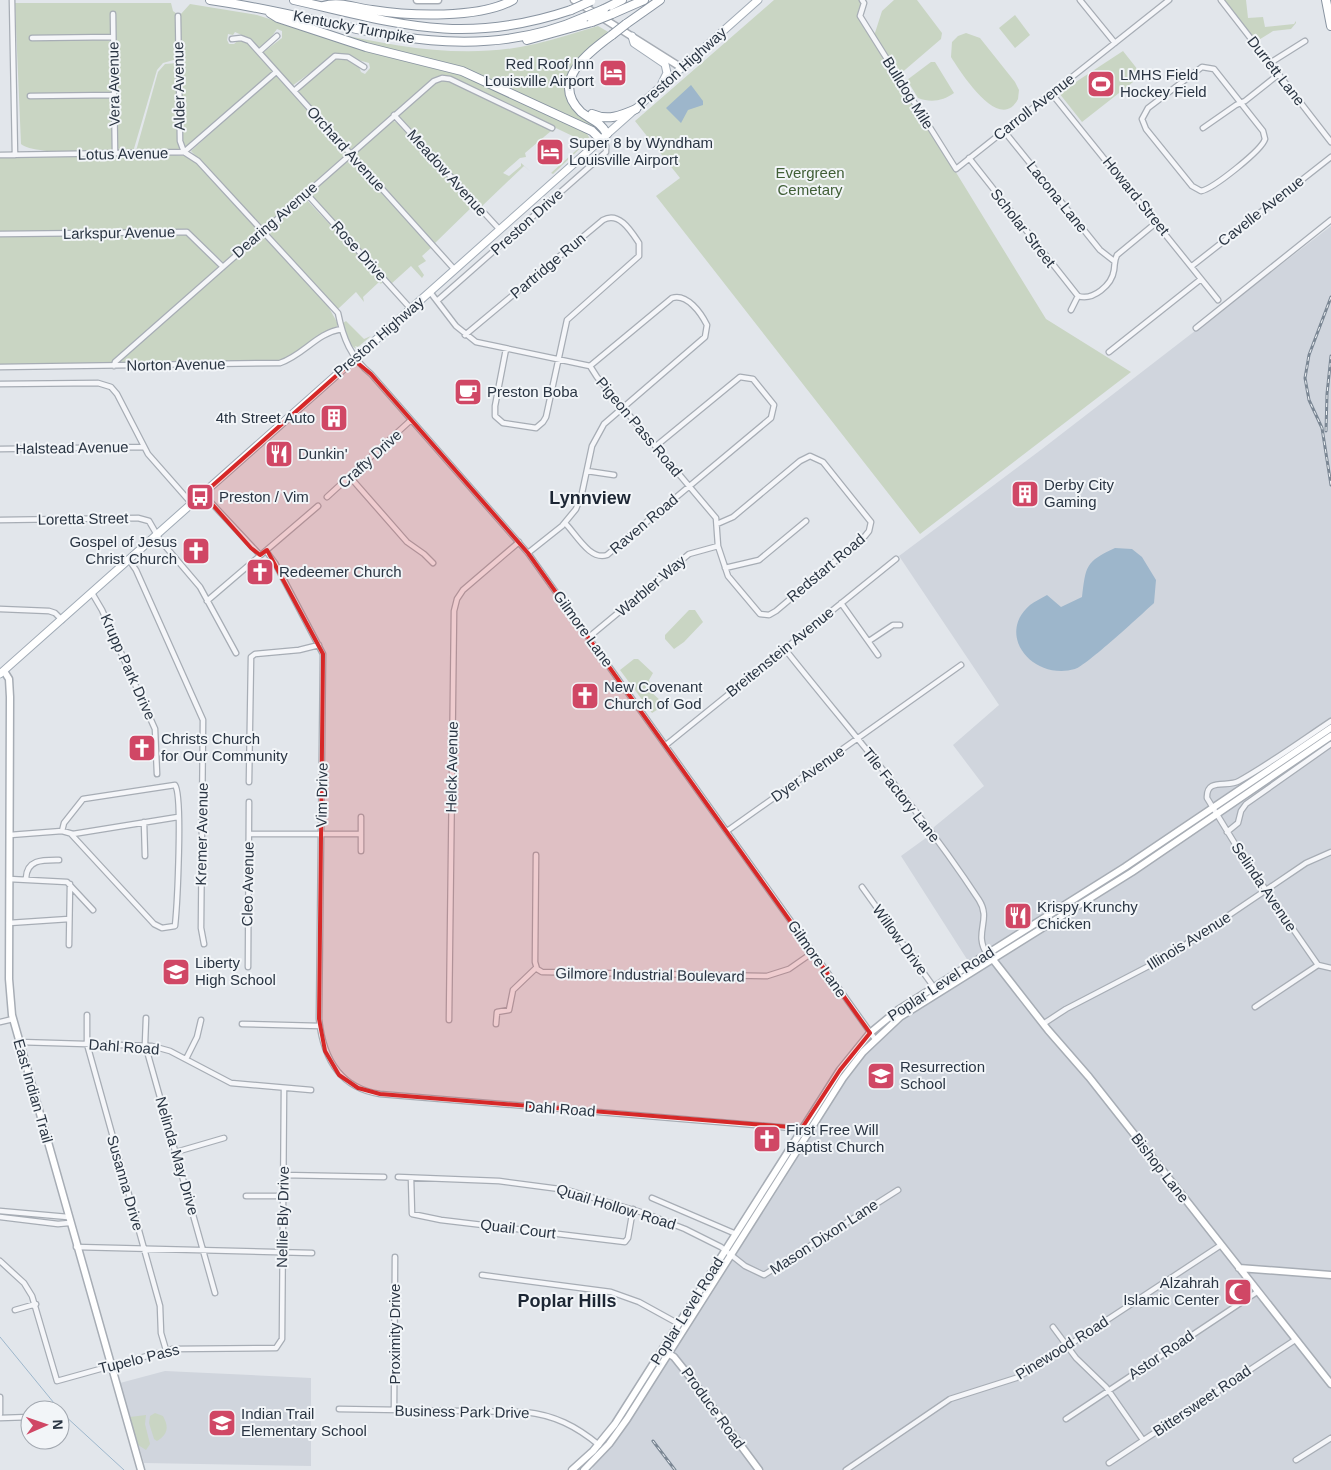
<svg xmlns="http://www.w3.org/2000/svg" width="1331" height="1470" viewBox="0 0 1331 1470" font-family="Arial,sans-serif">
<rect width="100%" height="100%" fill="#e2e6eb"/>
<path fill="#d0d5dd" d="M1331,226V1470H592L599,1449L619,1425L667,1350L714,1275L725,1250L802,1128L870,1033L970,964L901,856L930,835L934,827L984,786L953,745L999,705L899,556L1042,449Z
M165,1371L311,1378V1466L144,1463L120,1383Z"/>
<path fill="#c9d5c3" d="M774,0H862L864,3L860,16L1046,319L1131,372L920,534L656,196L680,178L635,121Z
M894,0H917L942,33L941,39L899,75L874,36L882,11Z
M1223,0H1246L1248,18L1263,17L1265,27L1294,24L1296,21V23L1291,29L1273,31L1257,41Z
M15,3H171L173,11L177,14V59L163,63L157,70L133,152H119L117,150L115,13L111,34L104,38L112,42V91L109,97L113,102V150C101,156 29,153 21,144Z
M190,4L257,15L351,45L452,70L586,132L590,139L553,174L551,173L582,145L581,140L451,78L442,76L428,84L351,150L298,91L336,58H346L357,62L361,72L365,74L370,68L369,63L336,54L292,86L262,53L282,38V31L277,29L270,39L259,48L248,38L235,32L233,35L228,34L227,40L229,44H234L240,39L248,43L273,72L187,148L182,142L180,15Z
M1015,15L1030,35L1015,48L999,28Z
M598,26L610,33C586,52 568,59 568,92L602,130L600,132L483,78L368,45L330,32C397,47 467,60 535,44C556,39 577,32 598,26Z
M966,33L980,38L1015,82L1019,90L1018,99C1000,134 961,73 951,57L952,42L958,36Z
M1123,51L1142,75L1082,122L1059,93Z
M931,62H935L954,93C943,101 931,103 918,98L907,80Z
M177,63L179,149L177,151H136L158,72L165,64Z
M276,74L347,154L263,228L191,151Z
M438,80H450L555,132L551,131L525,153L526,157L520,158L503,173L509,176L521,166V163L531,172L524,166L480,208L398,117V115Z
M392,120L402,126L474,205L434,244L354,154Z
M175,155L186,156L196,162L259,231L224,263L188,230L0,232V157Z
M349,159H353L432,247L422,256L426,261L418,266L424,275L422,278L411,266L391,284L311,195V191Z
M304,197L383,281L381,284L379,282L363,297L364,302L356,292L338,309L339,311L267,233Z
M184,233L201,246L219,268L111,363L0,366V235Z
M262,235L328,306L338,324L336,328C314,336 301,355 278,361L118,363Z
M346,321L364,339L371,336L358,347L355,346L356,349C347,344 347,332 343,323Z
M689,610H695L703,622L684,642L674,649L665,639V635Z
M634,659H638L653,673L649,680L651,688L650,691L661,701L665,700L663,706L652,713L620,670Z
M155,1413L163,1416C169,1427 168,1434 157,1441L154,1439L149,1423L150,1416Z
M146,1415L145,1424L150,1444L146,1450L138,1445L130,1417Z"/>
<path fill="#9db6cb" d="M691,85L703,101V105L688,110L681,123L666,108Z
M1115,548L1132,549L1142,557L1156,580L1154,603C1142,614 1086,666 1075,669C1033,681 995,635 1030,605C1035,601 1042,598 1047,595L1061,607L1082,597C1086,566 1085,562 1115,548Z"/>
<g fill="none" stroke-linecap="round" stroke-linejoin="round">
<path stroke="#9db6cb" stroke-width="1" d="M0,1337L63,1414L124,1470"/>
<defs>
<path id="street" d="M12,0L15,155
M862,0L864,3L860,16L956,169L1169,0
M1080,0L1115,43
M1221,0L1331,142
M113,14L115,154
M178,16L180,141L184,152L198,161L338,313C343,338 351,358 371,374L528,553L875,1039
M32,38L113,37
M232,39L241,38L249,41L455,270
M259,52L277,36
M1270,63L1305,41
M1202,67L1214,69L1263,131L1265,139C1262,150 1213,189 1201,191L1192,186L1146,129L1142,119L1148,108Z
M294,91L335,56L348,57L364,67
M1052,94L1218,300
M30,96L114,95
M394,115L500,230
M1203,128L1236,105L1245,101L1279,74
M1004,131L1100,250L1114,261
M0,155L184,152L276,72
M969,158L1078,296
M306,193L411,309
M0,234L187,232L223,267
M1192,266L1331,157
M430,292L456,326L476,342L590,366L597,377L716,518L718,546L728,576L760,614L769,615L776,611L865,536L869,531L871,522L823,462L810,456L800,461L733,517L717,524
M1078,296C1093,301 1112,285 1114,270C1115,263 1114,261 1117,255L1157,222
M437,301L606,152V146L601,140
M1071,310L1078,296
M1196,328L1331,220
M465,335L603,220C619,211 631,231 639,243V256L567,320L546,417L543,422L536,428L503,423L495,416V406L506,349
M1109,352L1201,279
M114,366L115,362L434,81L442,78L450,79L552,128
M0,367L280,363C304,355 316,333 342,329
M0,384L98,383L111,387L117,394L148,454L192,504
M0,449L144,447
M587,471L614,475
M350,477L407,542L424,554L433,563
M203,494L260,555
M327,497L411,420
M0,520L138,518L149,521L160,540L200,587L236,653
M565,523C576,534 590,561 607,555L771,418L774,405L753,379L740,377L656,446
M266,551L275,563L323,654L319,1019C323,1057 339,1088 380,1094L803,1129
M528,553L562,526L576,509L582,493L592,446L604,424L705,337L707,325C701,313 687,293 672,298L590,366
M129,560L136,570L203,720L201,928L204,944
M725,568L759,560L806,521
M92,593L102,610L155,729L157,774
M207,601L318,506
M841,603L878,655
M0,609L49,611L55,613L62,620
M589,637L689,554L718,546
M869,641L893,625H900
M784,648C850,731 921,811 979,900C992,920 973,933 987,954
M666,745L896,559
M249,782L251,657L255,654L299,650L319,645
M361,817V851
M144,822L145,856
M62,831L64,823L83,799L175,785C183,796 177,907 175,926L162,928L154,924L71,834
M727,831L961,665
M1227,832L1238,823L1241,811L1246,804L1331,744
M249,834H361
M10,835L62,831L73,834L178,817
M536,855L535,962L537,969L542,972L767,976L789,969L812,953
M26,878C27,859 43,860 59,860
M9,879L67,882L93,910
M862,887L938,993
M9,923L69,919
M69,945L70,884
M1318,965L1243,857L1207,798C1206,777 1228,788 1239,781C1271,763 1301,741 1331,721
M248,967L249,802
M1255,1007L1318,965L1331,968
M87,1015V1044L160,1306L161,1333L166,1350
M146,1018L145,1044L215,1293
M449,1020L454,611L457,599L463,590L519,542
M0,1022L13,1019
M242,1024L320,1026
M496,1024L497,1012L509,1010L513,990L536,968
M1043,1024L1066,1009L1170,955L1306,863L1331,852
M19,1042L152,1046L170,1051L231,1083L311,1090
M186,1059L197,1037L201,1020
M176,1152L224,1138
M283,1175L384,1177
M398,1177L499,1181L567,1190L644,1213L685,1229L721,1247L745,1266L764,1275L898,1190
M411,1178L412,1214L441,1220L625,1242L628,1238L633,1209
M246,1196H283
M652,1198L736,1234
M0,1211L68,1217
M0,1217L58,1224L69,1223
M76,1247L312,1253
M0,1261L24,1283L32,1296L57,1381L172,1349L276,1348L282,1339L284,1088
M482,1275L611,1292L639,1302L679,1324
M15,1310L36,1304
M1053,1327L1076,1358L1106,1387L1143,1440
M0,1397V1414
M339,1409L525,1412C554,1415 576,1426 599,1445
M394,1410L395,1257
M0,1418L30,1417
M1066,1419L1257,1292
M1296,1460L1331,1438
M1109,1463L1295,1340
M846,1470L950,1399L1016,1378L1034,1368L1221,1245"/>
<path id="secondary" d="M417,0H438
M574,0L682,68
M4,671L9,679L10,697L9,979L12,1015L141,1470
M991,957L1048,1030L1089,1077L1331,1384
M1239,1268L1331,1275
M666,1352L674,1357L690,1377L759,1470
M572,1470L593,1451L615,1424L840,1070L870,1033L898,1010L1125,867L1331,728
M584,1470L609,1444L627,1419L843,1078L863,1052L900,1017L1132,872L1331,736"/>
<path id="primary" d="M632,36L634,43L665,64L667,73L662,83
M0,674L758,0"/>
<path id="highway" d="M210,0C337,17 458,74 585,17
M294,0C398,24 464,46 571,10
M1326,0L1331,26
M323,6C340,1 355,8 372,10C410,16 479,19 513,0
M604,9L622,0
M270,13L278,18L366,47L462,71L592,131L601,140
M612,14L644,0
M626,24L660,0
M527,40L592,22
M592,114C608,121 620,116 636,109
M607,134C599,120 592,121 581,112C549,81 589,52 612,35"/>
</defs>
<use href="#street" stroke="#a7adb5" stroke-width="7"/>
<use href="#secondary" stroke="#a7adb5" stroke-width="9"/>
<use href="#primary" stroke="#a1abb6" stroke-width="9"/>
<use href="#highway" stroke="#8994a1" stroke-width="10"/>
<use href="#street" stroke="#f5f6f9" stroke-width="4.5"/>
<use href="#secondary" stroke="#fff" stroke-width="6"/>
<use href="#primary" stroke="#fff" stroke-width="7"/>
<use href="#highway" stroke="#fff" stroke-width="8"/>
<defs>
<path id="rail" d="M1331,297L1309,355L1305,378L1309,400L1322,428L1331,485
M1326,431L1327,394L1331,356
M653,1441L675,1470"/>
</defs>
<use href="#rail" stroke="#7b8794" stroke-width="3"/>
<use href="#rail" stroke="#f2f5f8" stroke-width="1" stroke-dasharray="4" stroke-linecap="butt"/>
<defs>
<path id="highway-bridge" d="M571,10L591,1
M585,17L604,9
M592,22L612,14
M612,35L626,24"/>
</defs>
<use href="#highway-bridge" stroke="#8994a1" stroke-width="10" stroke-linecap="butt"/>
<use href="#highway-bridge" stroke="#fff" stroke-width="8"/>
</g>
<path fill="#d62828" fill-opacity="0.2" stroke="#d62828" stroke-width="4" stroke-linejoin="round" d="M354,360L371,374L528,553L870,1033L840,1070L802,1128L380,1094L358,1088L339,1075L325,1051L319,1019L323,654L267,550L260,555L251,548L203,494Z"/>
<defs>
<symbol id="hotel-square" viewBox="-11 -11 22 22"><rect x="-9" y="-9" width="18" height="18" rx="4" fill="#d04765" stroke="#f2f5f8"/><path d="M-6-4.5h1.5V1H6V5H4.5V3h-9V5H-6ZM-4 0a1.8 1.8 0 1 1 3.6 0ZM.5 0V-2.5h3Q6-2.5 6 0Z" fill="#fff"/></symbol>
<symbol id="stadium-square" viewBox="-11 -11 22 22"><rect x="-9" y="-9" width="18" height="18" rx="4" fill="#d04765" stroke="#f2f5f8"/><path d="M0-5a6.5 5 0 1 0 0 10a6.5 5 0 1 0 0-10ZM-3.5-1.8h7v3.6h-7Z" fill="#fff"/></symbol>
<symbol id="cafe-square" viewBox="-11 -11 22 22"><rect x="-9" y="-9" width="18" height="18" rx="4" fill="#d04765" stroke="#f2f5f8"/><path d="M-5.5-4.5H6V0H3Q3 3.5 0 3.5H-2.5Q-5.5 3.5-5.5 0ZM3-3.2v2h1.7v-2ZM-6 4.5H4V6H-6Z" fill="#fff"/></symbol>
<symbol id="building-square" viewBox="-11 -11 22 22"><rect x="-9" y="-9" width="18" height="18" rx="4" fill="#d04765" stroke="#f2f5f8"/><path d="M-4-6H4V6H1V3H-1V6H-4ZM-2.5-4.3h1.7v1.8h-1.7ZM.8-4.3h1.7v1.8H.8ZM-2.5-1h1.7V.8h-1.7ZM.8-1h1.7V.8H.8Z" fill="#fff"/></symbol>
<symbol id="restaurant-square" viewBox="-11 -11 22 22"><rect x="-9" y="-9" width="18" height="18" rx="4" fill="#d04765" stroke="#f2f5f8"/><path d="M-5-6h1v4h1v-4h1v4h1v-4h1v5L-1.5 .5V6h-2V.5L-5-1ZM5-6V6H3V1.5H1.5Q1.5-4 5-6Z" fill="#fff"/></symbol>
<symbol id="bus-square" viewBox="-11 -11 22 22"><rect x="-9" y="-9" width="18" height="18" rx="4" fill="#d04765" stroke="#f2f5f8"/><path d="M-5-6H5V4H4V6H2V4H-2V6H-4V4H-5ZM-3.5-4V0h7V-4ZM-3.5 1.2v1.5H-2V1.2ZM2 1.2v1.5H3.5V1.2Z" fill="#fff"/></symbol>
<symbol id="church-square" viewBox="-11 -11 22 22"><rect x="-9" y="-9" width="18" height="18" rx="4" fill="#d04765" stroke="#f2f5f8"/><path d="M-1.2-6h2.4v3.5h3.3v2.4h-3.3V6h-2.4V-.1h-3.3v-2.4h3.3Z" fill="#fff"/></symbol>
<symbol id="school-square" viewBox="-11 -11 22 22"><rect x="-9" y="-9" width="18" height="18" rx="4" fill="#d04765" stroke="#f2f5f8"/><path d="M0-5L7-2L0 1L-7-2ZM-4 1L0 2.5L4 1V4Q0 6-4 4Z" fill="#fff"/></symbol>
<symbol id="mosque-square" viewBox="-11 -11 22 22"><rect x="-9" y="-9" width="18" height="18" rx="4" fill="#d04765" stroke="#f2f5f8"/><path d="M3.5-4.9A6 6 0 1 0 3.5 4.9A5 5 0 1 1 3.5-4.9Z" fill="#fff"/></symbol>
</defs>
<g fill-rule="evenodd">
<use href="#hotel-square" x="597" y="57" width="32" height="32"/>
<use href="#stadium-square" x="1085" y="68" width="32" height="32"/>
<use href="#hotel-square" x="534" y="136" width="32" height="32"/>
<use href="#cafe-square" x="452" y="376" width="32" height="32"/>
<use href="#building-square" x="318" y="402" width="32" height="32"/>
<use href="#restaurant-square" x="263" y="438" width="32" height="32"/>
<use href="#building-square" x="1009" y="478" width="32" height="32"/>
<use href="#bus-square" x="184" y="481" width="32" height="32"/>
<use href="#church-square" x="180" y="535" width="32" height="32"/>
<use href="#church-square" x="244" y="556" width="32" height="32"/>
<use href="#church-square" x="569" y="680" width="32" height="32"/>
<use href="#church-square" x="126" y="732" width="32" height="32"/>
<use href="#restaurant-square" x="1002" y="900" width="32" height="32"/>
<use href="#school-square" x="160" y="956" width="32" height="32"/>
<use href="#school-square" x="865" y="1060" width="32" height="32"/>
<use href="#church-square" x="751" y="1123" width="32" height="32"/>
<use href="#mosque-square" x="1222" y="1276" width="32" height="32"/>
<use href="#school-square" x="206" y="1407" width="32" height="32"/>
</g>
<g text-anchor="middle" stroke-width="4" stroke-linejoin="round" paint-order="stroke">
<g font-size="15" fill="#2a3543" stroke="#f2f5f8">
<text transform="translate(354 27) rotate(11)" y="5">Kentucky Turnpike</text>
<text transform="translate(682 68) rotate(-42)" y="5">Preston Highway</text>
<text transform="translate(1276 71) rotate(52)" y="5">Durrett Lane</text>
<text transform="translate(114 84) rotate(-91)" y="5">Vera Avenue</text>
<text transform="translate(179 86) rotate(-91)" y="5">Alder Avenue</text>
<text transform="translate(908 93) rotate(58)" y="5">Bulldog Mile</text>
<text transform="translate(1034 107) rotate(-38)" y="5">Carroll Avenue</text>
<text transform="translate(346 149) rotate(48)" y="5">Orchard Avenue</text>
<text transform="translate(123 154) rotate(-1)" y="5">Lotus Avenue</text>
<text transform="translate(447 173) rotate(48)" y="5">Meadow Avenue</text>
<text transform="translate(1136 196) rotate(51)" y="5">Howard Street</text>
<text transform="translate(1057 197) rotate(51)" y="5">Lacona Lane</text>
<text transform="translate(1261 211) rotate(-38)" y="5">Cavelle Avenue</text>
<text transform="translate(275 220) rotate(-41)" y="5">Dearing Avenue</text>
<text transform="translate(527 222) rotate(-42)" y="5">Preston Drive</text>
<text transform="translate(1023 228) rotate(52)" y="5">Scholar Street</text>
<text transform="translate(119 233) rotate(-1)" y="5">Larkspur Avenue</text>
<text transform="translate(359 251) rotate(48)" y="5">Rose Drive</text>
<text transform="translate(548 266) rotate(-40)" y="5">Partridge Run</text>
<text transform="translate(379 337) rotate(-41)" y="5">Preston Highway</text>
<text transform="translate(176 365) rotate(-1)" y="5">Norton Avenue</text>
<text transform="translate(639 427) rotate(50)" y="5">Pigeon Pass Road</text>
<text transform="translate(72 448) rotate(-1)" y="5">Halstead Avenue</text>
<text transform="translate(370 459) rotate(-42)" y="5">Crafty Drive</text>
<text transform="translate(83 519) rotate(-1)" y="5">Loretta Street</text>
<text transform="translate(644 524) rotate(-40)" y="5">Raven Road</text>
<text transform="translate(826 568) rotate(-40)" y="5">Redstart Road</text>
<text transform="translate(651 586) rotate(-40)" y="5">Warbler Way</text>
<text transform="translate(583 629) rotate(54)" y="5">Gilmore Lane</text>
<text transform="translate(780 652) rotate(-39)" y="5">Breitenstein Avenue</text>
<text transform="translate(128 667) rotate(66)" y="5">Krupp Park Drive</text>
<text transform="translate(452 767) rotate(-89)" y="5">Helck Avenue</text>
<text transform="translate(808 774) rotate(-35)" y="5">Dyer Avenue</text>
<text transform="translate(322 795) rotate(-89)" y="5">Vim Drive</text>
<text transform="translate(901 795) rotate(52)" y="5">Tile Factory Lane</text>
<text transform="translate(202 834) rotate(-89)" y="5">Kremer Avenue</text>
<text transform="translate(248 884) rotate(-89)" y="5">Cleo Avenue</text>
<text transform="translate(1264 887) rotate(56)" y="5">Selinda Avenue</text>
<text transform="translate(900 940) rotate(54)" y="5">Willow Drive</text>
<text transform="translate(1189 941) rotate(-32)" y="5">Illinois Avenue</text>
<text transform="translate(817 959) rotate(55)" y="5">Gilmore Lane</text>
<text transform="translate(650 975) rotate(1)" y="5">Gilmore Industrial Boulevard</text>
<text transform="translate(941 984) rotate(-33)" y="5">Poplar Level Road</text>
<text transform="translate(124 1047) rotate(4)" y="5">Dahl Road</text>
<text transform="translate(33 1091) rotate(74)" y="5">East Indian Trail</text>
<text transform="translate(560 1109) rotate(4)" y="5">Dahl Road</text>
<text transform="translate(177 1156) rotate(74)" y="5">Nelinda May Drive</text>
<text transform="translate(1160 1168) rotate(52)" y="5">Bishop Lane</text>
<text transform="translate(125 1183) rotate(74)" y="5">Susanna Drive</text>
<text transform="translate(616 1207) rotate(17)" y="5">Quail Hollow Road</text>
<text transform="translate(283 1217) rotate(-89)" y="5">Nellie Bly Drive</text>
<text transform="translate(518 1229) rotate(7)" y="5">Quail Court</text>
<text transform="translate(824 1237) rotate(-33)" y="5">Mason Dixon Lane</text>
<text transform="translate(687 1311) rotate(-58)" y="5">Poplar Level Road</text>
<text transform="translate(395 1334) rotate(-90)" y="5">Proximity Drive</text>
<text transform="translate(1062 1348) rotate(-32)" y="5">Pinewood Road</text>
<text transform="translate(1161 1355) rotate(-34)" y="5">Astor Road</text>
<text transform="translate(139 1359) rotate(-14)" y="5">Tupelo Pass</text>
<text transform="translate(1202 1401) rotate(-34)" y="5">Bittersweet Road</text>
<text transform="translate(713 1408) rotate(54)" y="5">Produce Road</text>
<text transform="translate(462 1412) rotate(1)" y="5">Business Park Drive</text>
</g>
<g font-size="15" fill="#2a3543" stroke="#f2f5f8" text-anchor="start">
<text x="594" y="69" text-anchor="end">Red Roof Inn<tspan x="594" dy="17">Louisville Airport</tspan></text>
<text x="1120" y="80">LMHS Field<tspan x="1120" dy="17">Hockey Field</tspan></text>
<text x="569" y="148">Super 8 by Wyndham<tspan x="569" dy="17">Louisville Airport</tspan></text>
<text x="487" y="397">Preston Boba</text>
<text x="315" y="423" text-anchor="end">4th Street Auto</text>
<text x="298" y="459">Dunkin'</text>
<text x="1044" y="490">Derby City<tspan x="1044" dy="17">Gaming</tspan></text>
<text x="219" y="502">Preston / Vim</text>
<text x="177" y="547" text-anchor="end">Gospel of Jesus<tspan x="177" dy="17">Christ Church</tspan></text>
<text x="279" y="577">Redeemer Church</text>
<text x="604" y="692">New Covenant<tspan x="604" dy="17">Church of God</tspan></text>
<text x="161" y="744">Christs Church<tspan x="161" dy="17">for Our Community</tspan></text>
<text x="1037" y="912">Krispy Krunchy<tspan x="1037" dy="17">Chicken</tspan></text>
<text x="195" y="968">Liberty<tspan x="195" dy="17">High School</tspan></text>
<text x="900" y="1072">Resurrection<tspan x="900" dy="17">School</tspan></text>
<text x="786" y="1135">First Free Will<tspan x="786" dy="17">Baptist Church</tspan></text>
<text x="1219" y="1288" text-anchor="end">Alzahrah<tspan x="1219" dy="17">Islamic Center</tspan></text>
<text x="241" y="1419">Indian Trail<tspan x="241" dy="17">Elementary School</tspan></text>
</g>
<g font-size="15" fill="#415f37" stroke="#f2f5f8">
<text x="810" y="178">Evergreen<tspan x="810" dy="17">Cemetary</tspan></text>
</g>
<g font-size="18" font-weight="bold" fill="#1c2634" stroke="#f2f5f8">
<text x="590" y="504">Lynnview</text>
<text x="567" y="1307">Poplar Hills</text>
</g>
</g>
<g transform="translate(45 1425) rotate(88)"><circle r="24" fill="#f2f5f8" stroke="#a2a8b0"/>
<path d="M0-4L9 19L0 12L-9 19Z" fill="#d04765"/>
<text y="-8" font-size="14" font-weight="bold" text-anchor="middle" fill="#2a3543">N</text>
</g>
</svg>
